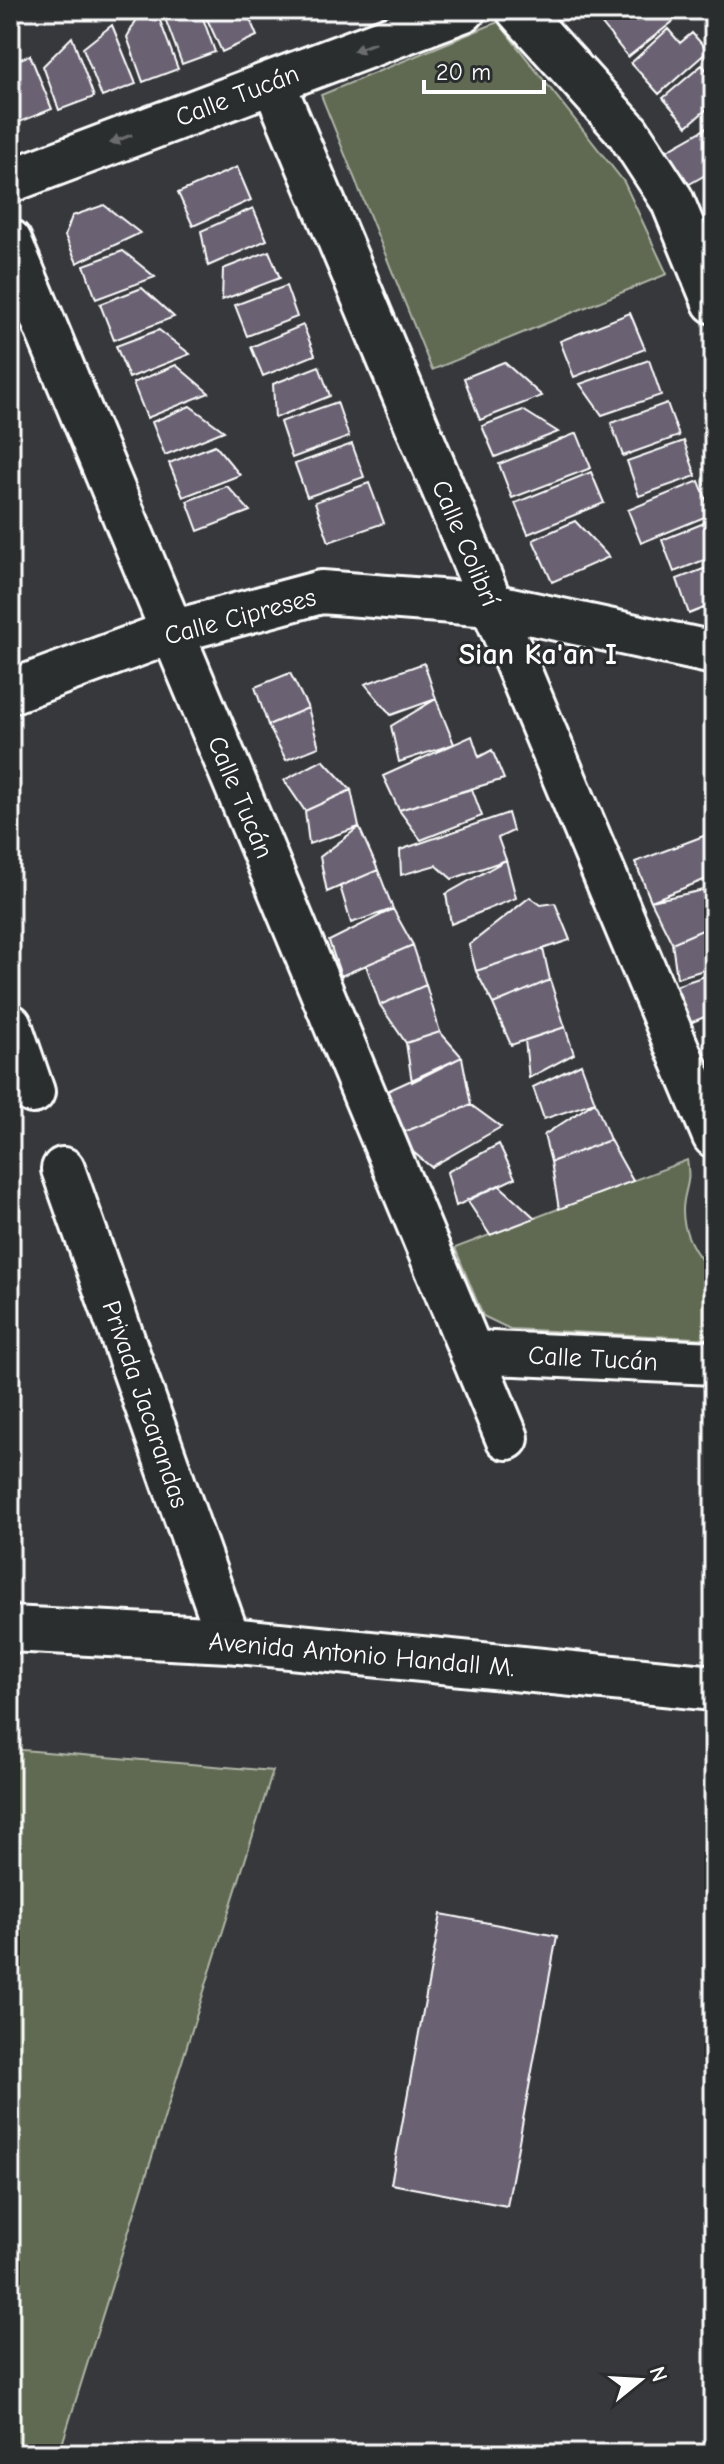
<svg xmlns="http://www.w3.org/2000/svg" width="724" height="2464" viewBox="0 0 724 2464" font-family="'Comic Neue',sans-serif">
<rect width="100%" height="100%" fill="#37383c"/>
<filter id="ink" filterUnits="userSpaceOnUse"><feTurbulence type="fractalNoise" baseFrequency=".0125" numOctaves="2"/><feDisplacementMap in="SourceGraphic" scale="16" xChannelSelector="R" yChannelSelector="G"/><feConvolveMatrix kernelMatrix="1 2 1 2 8 2 1 2 1" color-interpolation-filters="sRGB"/></filter>
<g filter="url(#ink)">
<path fill="#616b52" stroke="#b0b5a8" stroke-width="2" d="M498,22L624,182L667,274L432,370L321,95Z
M687,1160C692,1185 683,1190 683,1211C683,1237 697,1257 714,1274V1339L510,1329L483,1316L455,1248Z
M10,1749L273,1771L59,2454H10Z"/>
<path fill="#6a6273" stroke="#fff" stroke-width="2" d="M142,10H156L178,69L143,82L127,37Z
M162,10H200L215,52L182,64Z
M203,10H246L257,36L222,52Z
M618,10H671L680,16L628,57L601,23Z
M112,25L136,84L102,97L83,48Z
M668,29L680,43L692,33L708,51L659,94L631,63Z
M72,37L94,97L59,110L43,66Z
M30,55L52,109L12,125L10,63Z
M702,65L710,74L714,71V103L687,126L663,98Z
M714,124V170L686,186L666,151Z
M237,167L251,200L193,226L178,193Z
M104,205L140,233L77,263L65,236L72,216Z
M253,208L267,240L208,266L201,231Z
M123,251L155,277L96,299L84,265Z
M269,251L280,278L222,300L223,269Z
M286,286L297,317L247,336L235,305Z
M142,288L174,317L114,340L100,304Z
M630,313L645,349L574,377L560,341Z
M303,325L315,355L263,376L251,347Z
M159,330L190,354L129,378L116,346Z
M649,360L661,395L602,415L580,384Z
M504,362L542,396L480,420L464,378Z
M176,365L209,393L147,418L133,383Z
M319,366L330,396L275,418L273,384Z
M337,402L349,437L292,458L280,422Z
M667,403L679,436L623,456L611,423Z
M190,406L224,431L165,455L152,422Z
M523,410L558,432L495,457L482,426Z
M577,433L591,468L512,498L499,464Z
M684,441L696,476L639,496L627,461Z
M352,444L364,477L307,497L295,464Z
M215,445L240,475L183,497L169,463Z
M591,472L604,503L528,534L515,503Z
M699,481L712,514L641,543L628,510Z
M369,483L384,523L329,542L315,502Z
M227,486L250,511L198,531L187,501Z
M714,519V556L674,572L662,540Z
M575,521L609,557L552,582L533,540Z
M714,565V604L689,614L677,579Z
M424,663L436,699L391,715L365,684Z
M290,673L308,708L268,725L255,687Z
M436,699L454,744L399,762L391,726Z
M308,708L319,747L286,760L268,725Z
M472,736L479,757L492,750L504,779L399,810L383,776Z
M323,760L351,790L305,811L284,780Z
M472,789L482,816L421,840L399,810Z
M351,790L359,827L309,844L305,811Z
M508,813L513,831L498,838L506,860L452,879L436,865L401,875L400,850Z
M359,827L378,870L327,892L320,857Z
M714,832V876L651,901L635,862Z
M506,860L516,898L451,924L446,894Z
M378,870L393,909L351,923L340,886Z
M714,888V925L672,943L651,901Z
M530,897L541,905L555,903L570,940L476,971L469,945Z
M393,909L413,945L341,976L329,941Z
M714,925V967L677,978L672,943Z
M413,945L426,985L380,1005L366,965Z
M543,949L550,980L493,1004L476,971Z
M714,973V1013L683,1026L669,988Z
M550,980L565,1027L511,1045L493,1004Z
M426,985L440,1032L406,1043L380,1005Z
M565,1027L574,1054L529,1078L525,1040Z
M440,1032L462,1057L412,1082L406,1043Z
M462,1057L471,1105L394,1136L372,1098Z
M581,1064L595,1102L544,1119L533,1087Z
M595,1102L610,1140L551,1162L544,1135Z
M471,1105L501,1127L431,1167L394,1136Z
M610,1140L633,1181L559,1209L551,1162Z
M499,1144L515,1178L456,1206L447,1172Z
M499,1185L535,1218L490,1235L467,1200Z
M441,1914L557,1936L507,2206L391,2184Z"/>
<g fill="none" stroke-linecap="round" stroke-linejoin="round">
<defs>
<path id="minor" d="M518,10L628,132L672,200L714,302
M273,82L714,1136
M10,181L464,10
M10,241L507,1438
M10,692L172,632L321,592L492,605L714,653
M10,1025L33,1092
M63,1169L229,1640
M471,1352L714,1363"/>
<path id="tertiary" d="M10,1629L229,1640L714,1688"/>
</defs>
<use href="#minor" stroke="#fff" stroke-width="48"/>
<use href="#tertiary" stroke="#fff" stroke-width="50"/>
<use href="#minor" stroke="#2a2d2e" stroke-width="42"/>
<use href="#tertiary" stroke="#2a2d2e" stroke-width="44"/>
</g>
<defs><path id="oneway-solid" d="M-6-.8H1V-3.2L6.5 0L1 3.2V.8H-6Z" transform="scale(2)"/></defs>
<g fill="#6a6c6d">
<use href="#oneway-solid" transform="translate(364 47) rotate(159)"/>
<use href="#oneway-solid" transform="translate(121 139) rotate(159)"/>
</g>
</g>
<g text-anchor="middle" stroke-width="6" stroke-linejoin="round" paint-order="stroke">
<g font-size="26" fill="#fff" stroke="#2a2d2e">
<text transform="translate(237 95) rotate(-21)" y="9">Calle Tucán</text>
<text transform="translate(466 543) rotate(67)" y="9">Calle Colibrí</text>
<text transform="translate(240 616) rotate(-15)" y="9">Calle Cipreses</text>
<text transform="translate(241 797) rotate(67)" y="9">Calle Tucán</text>
<text transform="translate(593 1358) rotate(3)" y="9">Calle Tucán</text>
<text transform="translate(146 1404) rotate(71)" y="9">Privada Jacarandas</text>
<text transform="translate(362 1654) rotate(5)" y="9">Avenida Antonio Handall M.</text>
</g>
<g font-size="30" font-weight="bold" fill="#fff" stroke="#2a2d2e">
<text x="538" y="664">Sian Ka'an I</text>
</g>
</g>
<rect width="724" height="2464" fill="none" stroke="#2a2d2e" stroke-width="40"/>
<rect x="20" y="20" width="684" height="2424" fill="none" stroke="#fff" stroke-width="3" filter="url(#ink)"/>
<g transform="translate(640 2380) rotate(72)" stroke="#2a2d2e" stroke-width="6" paint-order="stroke">
<path d="M0-6L14 30L0 20L-14 30Z" fill="#ffffff"/>
<text y="-12" font-size="22" font-weight="bold" text-anchor="middle" fill="#ffffff">N</text>
</g>
<path d="M424 80v12h120v-12" fill="none" stroke="#ffffff" stroke-width="4"/>
<text x="436" y="80" font-size="24" fill="#ffffff" stroke="#2a2d2e" stroke-width="6" paint-order="stroke">20 m</text>
</svg>
